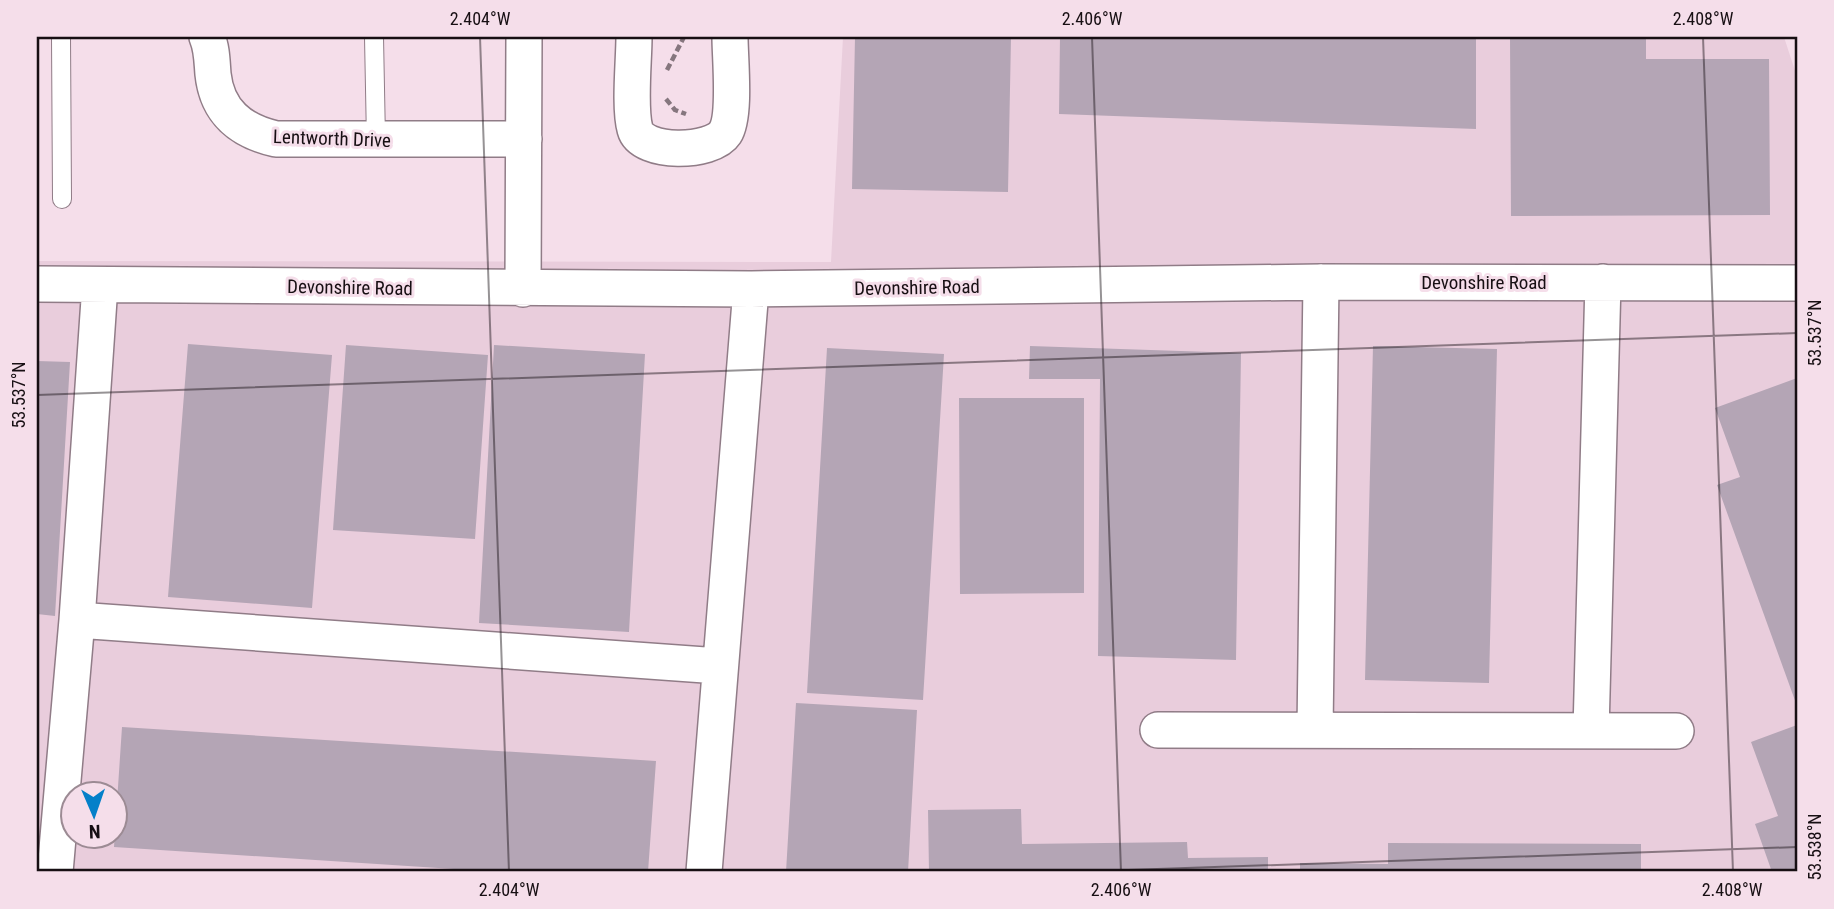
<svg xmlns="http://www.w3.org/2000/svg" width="1834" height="909" viewBox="0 0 1834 909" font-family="'Roboto Condensed',sans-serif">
<rect width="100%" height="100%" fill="#f5deea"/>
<path fill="#e9cddc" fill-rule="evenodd" d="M843,37H1784L1797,77V872H37V261L831,262ZM74,794H116V836H74Z"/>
<path fill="#b4a5b5" d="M855,37H1011L1008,192L852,189Z
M1060,37H1476V129L1059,114Z
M1510,37H1646V59H1769L1770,215L1511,216Z
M188,344L332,355L312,608L168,597Z
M346,345L488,355L475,539L333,530Z
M494,345L645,354L629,632L479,623Z
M1030,346L1241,353L1236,660L1098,656L1100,379H1029Z
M1373,346L1497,349L1489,683L1365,680Z
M827,348L944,354L923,700L807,693Z
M37,361L70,362L55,616L37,614Z
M1797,378V706L1717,485L1740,477L1715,408Z
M959,398H1084V593L960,594Z
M796,703L917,710L908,872H786Z
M1797,725V872H1772L1755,824L1778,816L1751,742Z
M122,727L656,761L648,872H500L114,847Z
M1021,809L1022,844L1187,842L1188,858L1268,857V872H929L928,810Z
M1388,843L1641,844V872H1300V863L1388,864Z"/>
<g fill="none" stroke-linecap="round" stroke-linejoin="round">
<defs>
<path id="lane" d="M61,37L62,199
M374,37L376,140"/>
<path id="street" d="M207,37C212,48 212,62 213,74C217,112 241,131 276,139H524
M634,37C634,60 629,108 635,129C642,155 712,153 725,133C736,116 730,59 730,37
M37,284L751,289L1321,282L1797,283
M523,289L524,37
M77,620L719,666
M1158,730L1676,731
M1315,730L1321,282
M1591,731L1603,282
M55,872L77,620L100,285
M704,872L751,289"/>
</defs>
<use href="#lane" stroke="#907c87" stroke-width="20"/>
<use href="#street" stroke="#907c87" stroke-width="38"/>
<path stroke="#85767e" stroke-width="4.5" stroke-dasharray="7 3.5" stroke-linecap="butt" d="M667,70L684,37
M666,99L675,110L686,114"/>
<use href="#lane" stroke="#fff" stroke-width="18"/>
<use href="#street" stroke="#fff" stroke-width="35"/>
</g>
<path fill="none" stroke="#170f13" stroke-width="2" stroke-opacity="0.45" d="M480,37L509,872M1092,37L1121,872M1703,37L1733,872M37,395L1797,333M1071,872L1797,847"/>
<g text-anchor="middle" stroke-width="6" stroke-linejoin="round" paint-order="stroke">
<g font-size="19" fill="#170f13" stroke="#f5deea">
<text transform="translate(332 138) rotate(2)" y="7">Lentworth Drive</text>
<text x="1484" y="289">Devonshire Road</text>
<text transform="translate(350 287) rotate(1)" y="7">Devonshire Road</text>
<text transform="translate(917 287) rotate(-1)" y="7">Devonshire Road</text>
</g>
</g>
<rect width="1834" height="909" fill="none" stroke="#f5deea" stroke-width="77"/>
<g transform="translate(94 815) rotate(178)"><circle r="33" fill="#f5deea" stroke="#9c8b94" stroke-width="2"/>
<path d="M0-5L12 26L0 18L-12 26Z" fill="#0480c9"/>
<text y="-10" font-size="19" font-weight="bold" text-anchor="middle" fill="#170f13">N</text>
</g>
<rect x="38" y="38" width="1758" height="832" fill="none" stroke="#170f13" stroke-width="2.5"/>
<g font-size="18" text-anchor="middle" fill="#170f13">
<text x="480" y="25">2.404°W</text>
<text x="1092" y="25">2.406°W</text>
<text x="1703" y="25">2.408°W</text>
<text transform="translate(1815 333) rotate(-90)" y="6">53.537°N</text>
<text transform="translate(19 395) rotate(-90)" y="6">53.537°N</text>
<text transform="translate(1815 847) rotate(-90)" y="6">53.538°N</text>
<text x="509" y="896">2.404°W</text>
<text x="1121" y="896">2.406°W</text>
<text x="1732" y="896">2.408°W</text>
</g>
</svg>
